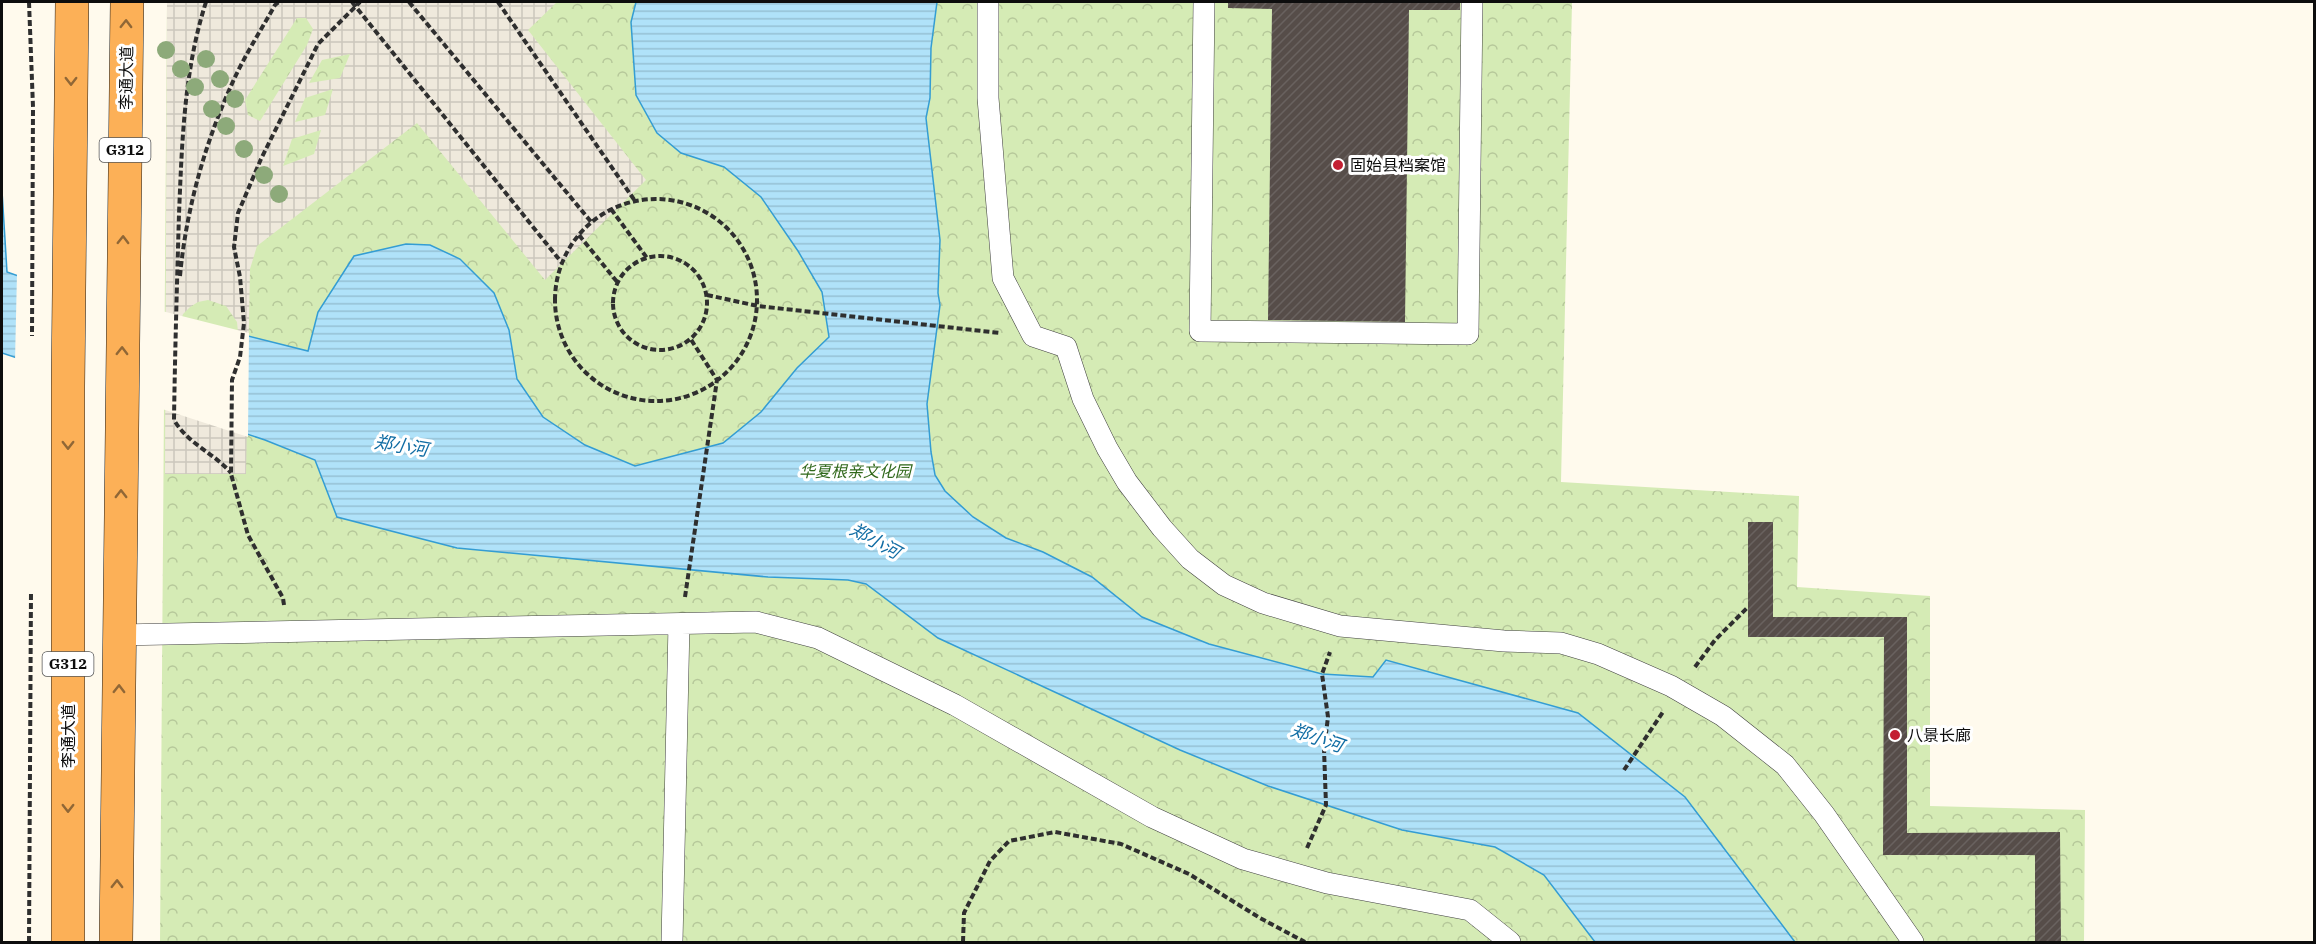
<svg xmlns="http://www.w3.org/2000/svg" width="2316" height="944" viewBox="0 0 2316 944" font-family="'IBM Plex Serif','Noto Sans SC',serif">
<defs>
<pattern id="park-crowns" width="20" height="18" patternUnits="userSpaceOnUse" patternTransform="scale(1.5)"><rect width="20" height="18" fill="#d5ebb5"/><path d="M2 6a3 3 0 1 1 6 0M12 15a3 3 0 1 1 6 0" fill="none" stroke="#b6c89a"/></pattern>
<pattern id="plaza-grid" width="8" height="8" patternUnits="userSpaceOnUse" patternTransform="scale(1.5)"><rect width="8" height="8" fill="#efe9dc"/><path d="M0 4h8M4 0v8" fill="none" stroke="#ccc7bc"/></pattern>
<pattern id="water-rules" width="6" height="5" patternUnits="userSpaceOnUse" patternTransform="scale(1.5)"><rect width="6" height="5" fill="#b0e2f9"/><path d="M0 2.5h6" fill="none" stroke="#96c1d4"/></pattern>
<pattern id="building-hatch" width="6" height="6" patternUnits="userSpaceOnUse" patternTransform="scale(1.5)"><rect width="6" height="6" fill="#564d49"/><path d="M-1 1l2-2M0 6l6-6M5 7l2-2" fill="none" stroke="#69625f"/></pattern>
</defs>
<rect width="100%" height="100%" fill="#fffaed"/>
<path fill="url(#park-crowns)" d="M167,2H1572L1561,482L1799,496L1797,587L1930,596V806L2085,810L2084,942H160Z"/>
<path fill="url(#plaza-grid)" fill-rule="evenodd" d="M167,2H557L528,30L646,180L545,280L417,123L257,246L250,269L246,474H165ZM297,18H306L313,29L307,45L260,121L248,115L245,100ZM350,54L340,78L309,83L322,60ZM333,89L325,115L295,122L305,98ZM321,130L314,154L283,166L292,139ZM208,300L226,306L237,322L238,332L180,323L183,314L190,307L198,302Z"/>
<path fill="url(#water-rules)" stroke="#349dd3" stroke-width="1.5" d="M636,2H937L931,48L930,98L926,118L940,240L938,293L940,305L927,404L931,452L935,475L945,491L973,517L1006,538L1043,552L1092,577L1142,617L1209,644L1322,674L1373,677L1386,660L1578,713L1685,797L1795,942H1595L1544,875L1495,847L1402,830L1268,786L1180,750L938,638L866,584L848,580L768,577L457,548L337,517L315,460L265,440L2,353V191L7,272L38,283L308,351L318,312L354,256L406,244L430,245L460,259L494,293L509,330L517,379L543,417L585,445L635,466L723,443L761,412L797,368L829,337L822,292L798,251L761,197L724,167L681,153L657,133L636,95L631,22Z"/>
<path fill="#fffaed" d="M17,273L39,280L249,333L248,437L15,361Z"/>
<path fill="url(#building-hatch)" d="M1228,2H1460V10H1409L1405,322L1268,320L1272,9L1228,8Z
M1748,522H1773V617H1907V833L2060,832L2061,942H2035V855H1883L1884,637H1748Z"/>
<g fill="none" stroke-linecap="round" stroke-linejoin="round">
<defs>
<path id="service" d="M988,2V98L1003,278L1033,336L1066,347L1083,399L1107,448L1127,482L1162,528L1190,559L1224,585L1263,603L1340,626L1504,641L1561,643L1598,654L1671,686L1723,716L1785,765L1824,814L1913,942
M1204,2L1200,331L1468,334L1472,2
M119,635L756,622L818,638L955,705L1152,817L1243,859L1327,883L1470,910L1510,942
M672,942L679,624"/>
<path id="trunk" d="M68,942V386L72,2
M116,942L127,2"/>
</defs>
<use href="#service" stroke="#404040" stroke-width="22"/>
<use href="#trunk" stroke="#1e1e1e" stroke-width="34"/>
<path stroke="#2f2f2f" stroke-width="4" stroke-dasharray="6 3" stroke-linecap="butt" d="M29,2L33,107L32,336
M206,2C184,70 182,142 179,214C177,282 175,351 174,420C189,445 213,452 231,473
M352,2L562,263
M409,2L592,223
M498,2L635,201
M555 300a101 101 0 1 1 202 0a101 101 0 1 1-202 0Z
M611,209L647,258
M579,235L618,283
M613 303a47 47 0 1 1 94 0a47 47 0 1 1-94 0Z
M180,276C186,211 204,146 231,86C243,58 260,32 275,5L279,2
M707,295L758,306L1000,333
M685,597L717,380L690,338
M284,605L283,598L248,535L231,474L232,380L240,357L244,323L240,277L234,247L238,213L261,159L318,44L360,2
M1695,667L1715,640L1748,607
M1624,770L1663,712
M1307,848L1326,805L1324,749L1328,717L1322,674L1330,652
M29,942L31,592
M963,942L964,913L990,861L1009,841L1055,832L1121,844L1189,874L1260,918L1305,942"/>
<use href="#service" stroke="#fff" stroke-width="21"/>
<use href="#trunk" stroke="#fcb057" stroke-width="33"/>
</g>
<g fill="#8daa7a">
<circle cx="166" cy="50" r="9"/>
<circle cx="206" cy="59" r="9"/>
<circle cx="181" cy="69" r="9"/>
<circle cx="220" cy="79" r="9"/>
<circle cx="195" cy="87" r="9"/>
<circle cx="235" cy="99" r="9"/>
<circle cx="212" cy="109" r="9"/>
<circle cx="226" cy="126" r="9"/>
<circle cx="244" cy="149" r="9"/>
<circle cx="264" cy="175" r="9"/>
<circle cx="279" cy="194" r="9"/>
</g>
<defs><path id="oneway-chevron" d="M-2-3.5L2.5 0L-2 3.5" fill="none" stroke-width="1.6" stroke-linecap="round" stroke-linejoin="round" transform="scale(1.5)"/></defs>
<g stroke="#906736">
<use href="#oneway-chevron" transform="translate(126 24) rotate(-89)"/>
<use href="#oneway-chevron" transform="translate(71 81) rotate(90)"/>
<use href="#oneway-chevron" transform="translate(123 240) rotate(-89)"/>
<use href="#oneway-chevron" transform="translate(122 351) rotate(-89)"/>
<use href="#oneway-chevron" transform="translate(68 445) rotate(90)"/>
<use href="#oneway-chevron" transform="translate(121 494) rotate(-90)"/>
<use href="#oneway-chevron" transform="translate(119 689) rotate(-89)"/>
<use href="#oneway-chevron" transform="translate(68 808) rotate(90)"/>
<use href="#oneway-chevron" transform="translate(117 884) rotate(-89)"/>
</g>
<g fill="#c31f32" stroke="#fff" stroke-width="2">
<circle cx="1338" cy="165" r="6"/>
<circle cx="1895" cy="735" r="6"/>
</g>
<g text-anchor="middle" stroke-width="6" stroke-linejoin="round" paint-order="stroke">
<g fill="#fff" stroke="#565656" stroke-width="1.5">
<rect x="99.5" y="138" width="51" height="24" rx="4.5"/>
<rect x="42.5" y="652" width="51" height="24" rx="4.5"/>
</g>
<g font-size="15" font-weight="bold" fill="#0d0d0d">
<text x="125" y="155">G312</text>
<text x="68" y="669">G312</text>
</g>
<g font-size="16" fill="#0d0d0d" stroke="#fff">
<text transform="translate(126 78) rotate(-89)" y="6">李通大道</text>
<text transform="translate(68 736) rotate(-90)" y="6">李通大道</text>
</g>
<g font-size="16" fill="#0d0d0d" stroke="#fff" text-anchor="start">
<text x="1350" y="171">固始县档案馆</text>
<text x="1907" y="741">八景长廊</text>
</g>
<g font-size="16" font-style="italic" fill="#30681b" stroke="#fff">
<text x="855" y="477">华夏根亲文化园</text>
</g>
<g font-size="18" font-style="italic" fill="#116da4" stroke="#fff">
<text transform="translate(401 446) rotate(9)" y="6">郑小河</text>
<text transform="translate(875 541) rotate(29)" y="6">郑小河</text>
<text transform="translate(1317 738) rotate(19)" y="6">郑小河</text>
</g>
</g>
<rect width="2316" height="944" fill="none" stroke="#0d0d0d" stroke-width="6"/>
</svg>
